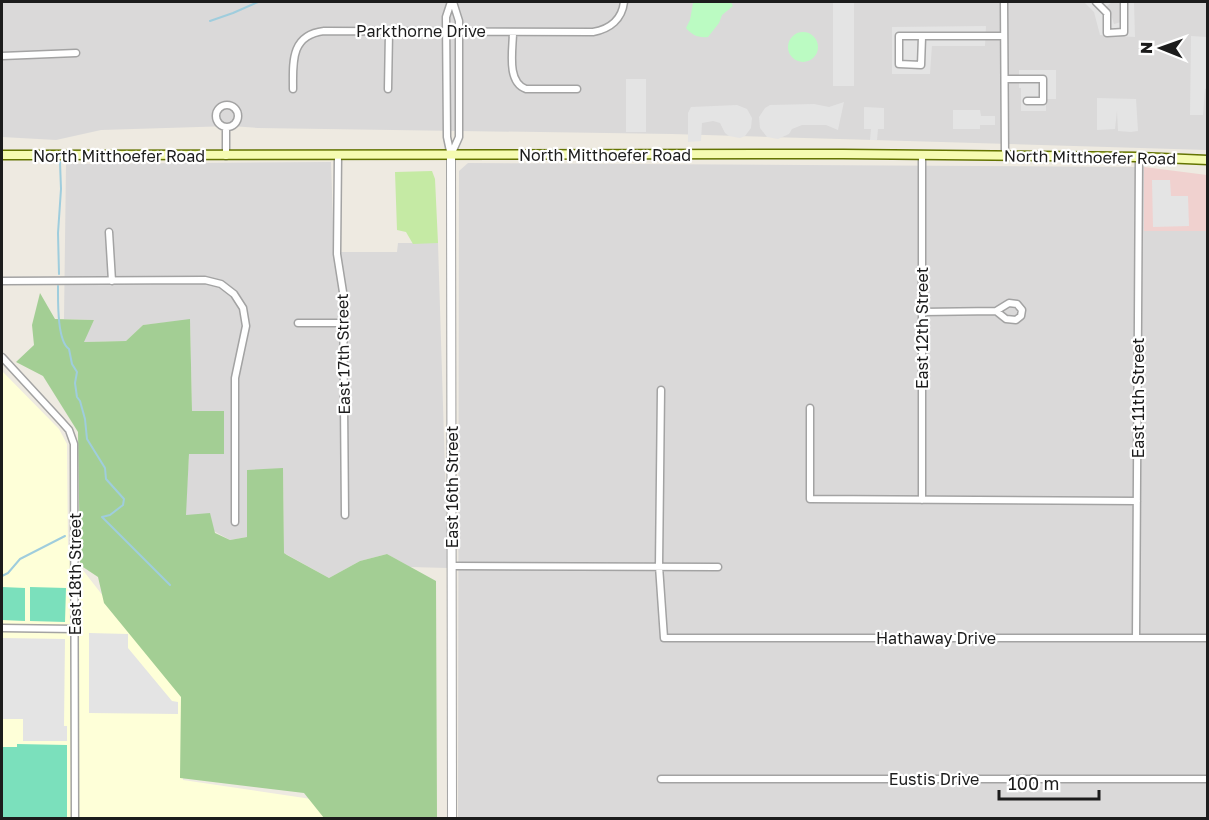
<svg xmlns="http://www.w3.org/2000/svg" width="1209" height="820" viewBox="0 0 1209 820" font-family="'Golos Text',sans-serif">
<rect width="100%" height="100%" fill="#eeeae1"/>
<path fill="#dad9d9" d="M2,2H1207V150L672,134L258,128L231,126L101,130L56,140L2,137Z
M331,162L334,252H397L398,243H438L448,568L410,567L387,554L360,561L329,578L284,553L283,469L247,470V537L230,540L185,515L189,454L224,453L192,411L190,320L143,325L126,341L83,342L94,320L64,319L66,164Z
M468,163L1144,167V231H1207V818H458L459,171Z"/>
<path fill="#f0d1cf" d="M1144,167L1207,175V231H1144Z"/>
<path fill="#feffd8" d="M2,371L59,429L67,444L68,551L184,700L183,780L345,804V818H2Z"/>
<path fill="#c5eaa4" d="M432,171L435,179L438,243L413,244L406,232L397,230L395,172Z"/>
<path fill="#a3ce94" d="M40,293L55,319L94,320L84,342L126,341L143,325L190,319L192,411H224V454H189L186,515L210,513L215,533L230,540L247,537V470L283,468L284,553L287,555L329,578L360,561L387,554L436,581L437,818H324L304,793L180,778L181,697L104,603L98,577L80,565L78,432L43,376L16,362L34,345L32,325Z"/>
<path fill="#bbfbc2" d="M698,2H731L733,6L722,15L719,23L708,37C698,38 692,35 686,28L690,20L693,3Z
M788 47a15 15 0 1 1 30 0a15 15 0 1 1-30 0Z"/>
<path fill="#7be0bc" d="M2,587L25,588V621L2,620Z
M30,587L66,588L65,622L30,621Z
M17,744L67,745V818H2V747H17Z"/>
<path fill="#e4e4e4" d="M833,2H854V86H833Z
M1084,2H1112L1106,7L1110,11L1114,24L1121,22L1124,16L1120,2H1134L1135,37L1100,35L1094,12Z
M986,26L985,46H932L930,74H892V27Z
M1191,36L1207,37V88L1205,89L1203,115H1190Z
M1019,70H1056V99H1046V111H1021V88H1019Z
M626,79H646V132H626Z
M1097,98L1136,99L1138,131L1131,132L1118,131L1117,111L1115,129L1097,130Z
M844,102L838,130L826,125H802L792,129L789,134L778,139L767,137L760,128L759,117L765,108L770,105L814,104L829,107Z
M737,105L747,109L752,118L751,128L745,136L740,138L729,136L725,133L720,123L713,121L702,123L701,141L688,142V113L691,107Z
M864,107L884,108V129H878L877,140H870L871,129H864Z
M953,110H980L981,116H995V125H980V129H953Z
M1152,180H1170L1171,196H1188L1189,226L1153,227Z
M89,633L128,634V648L172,701L178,702V714L89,713Z
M2,638L65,639L64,726H67V741H23V719H2Z"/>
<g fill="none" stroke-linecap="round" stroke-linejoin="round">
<path stroke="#9fcddd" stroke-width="2" d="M210,21L233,13L258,2
M59,274L58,233L61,189L60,162
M58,286C58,301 57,341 69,349L72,364L77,372L75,383L77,397L80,401L85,419L87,439L105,468L106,479L124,499L123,505L110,515L102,517L170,585
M2,576L8,573L20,559L65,536"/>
<defs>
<path id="minor" d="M451,2L446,17L447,137L451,156
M1004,2L1005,156
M1096,2L1107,13V33L1124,32V2
M513,32C513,49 506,82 526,89H577
M922,37L921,65L899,64V36H1004
M2,56L76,53
M1005,79H1043V101H1027
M293,89C293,63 290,35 324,31L593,32C610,29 622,19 624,2
M388,89L389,32
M216 116a11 11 0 1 1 22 0a11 11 0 1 1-22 0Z
M451,155L459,137V21L453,2
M226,156V127
M338,156L337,254L343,292L345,515
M109,232L112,281
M2,281L205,280L221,284L234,294L243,308L246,326L235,378V522
M1009,303L1017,304L1022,310L1021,316L1016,320L1006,319L996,311Z
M922,312L996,311
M298,323H343
M2,357L61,421L69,430L74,444L75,818
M661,390L659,566L664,638H1208
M810,408V499L1137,501
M922,500V156
M453,566L718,567
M2,628L75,629
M1136,638L1139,157
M661,779H1208"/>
<path id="tertiary" d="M451,156L452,818"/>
<path id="secondary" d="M2,155L843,154L1139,157L1208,160"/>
</defs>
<use href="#minor" stroke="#a3a3a3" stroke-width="9"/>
<use href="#tertiary" stroke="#a3a3a3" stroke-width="10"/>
<use href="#secondary" stroke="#647401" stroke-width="11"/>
<use href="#minor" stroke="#fff" stroke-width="6"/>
<use href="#tertiary" stroke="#fff" stroke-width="8"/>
<use href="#secondary" stroke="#f5fbb1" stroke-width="8"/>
</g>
<g text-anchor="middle" stroke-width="4.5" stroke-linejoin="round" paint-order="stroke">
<g font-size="16" fill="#1c1c1c" stroke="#fff">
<text x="421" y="37">Parkthorne Drive</text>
<text x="605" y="161">North Mitthoefer Road</text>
<text x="119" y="162">North Mitthoefer Road</text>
<text transform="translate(1090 157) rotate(1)" y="6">North Mitthoefer Road</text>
<text transform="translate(922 328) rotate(-90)" y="6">East 12th Street</text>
<text transform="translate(343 354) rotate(-91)" y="6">East 17th Street</text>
<text transform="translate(1138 398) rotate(-90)" y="6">East 11th Street</text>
<text transform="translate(452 487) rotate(-90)" y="6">East 16th Street</text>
<text transform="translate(75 574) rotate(-90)" y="6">East 18th Street</text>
<text x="936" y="644">Hathaway Drive</text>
<text x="934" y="785">Eustis Drive</text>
</g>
</g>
<rect width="1209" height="820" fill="none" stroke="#1c1c1c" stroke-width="6"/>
<g transform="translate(1161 48) rotate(271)" stroke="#ffffff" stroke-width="4.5" paint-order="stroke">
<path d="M0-4.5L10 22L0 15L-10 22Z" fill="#1c1c1c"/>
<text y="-9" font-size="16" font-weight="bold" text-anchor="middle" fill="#1c1c1c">N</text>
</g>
<path d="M999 790v9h100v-9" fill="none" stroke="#1c1c1c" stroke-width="3"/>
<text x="1008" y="790" font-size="18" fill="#1c1c1c" stroke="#ffffff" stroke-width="4.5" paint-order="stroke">100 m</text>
</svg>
